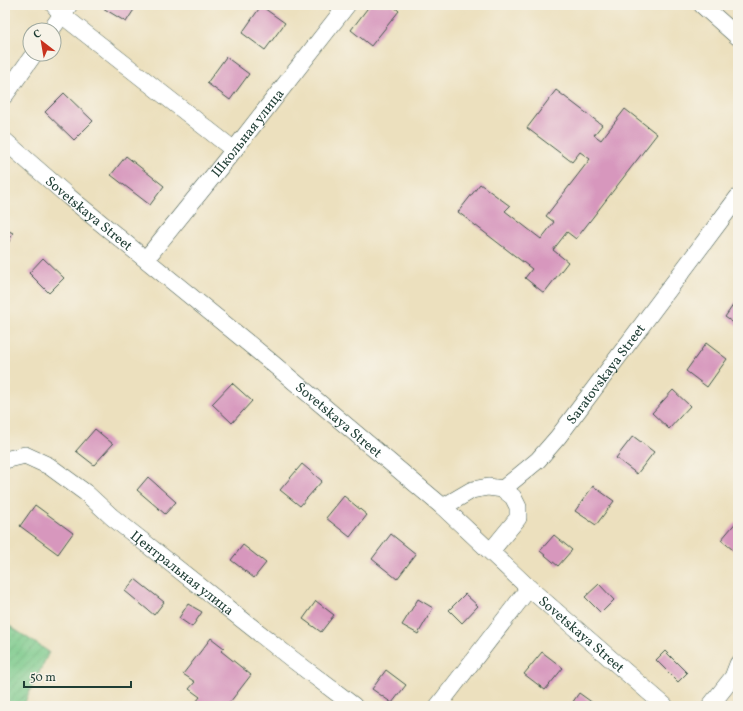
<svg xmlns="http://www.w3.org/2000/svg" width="743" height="711" viewBox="0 0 743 711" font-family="Vollkorn,serif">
<defs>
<pattern id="garden-furrows" width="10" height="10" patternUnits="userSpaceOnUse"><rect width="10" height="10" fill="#79c98a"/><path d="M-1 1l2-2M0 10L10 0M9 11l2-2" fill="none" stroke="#63a472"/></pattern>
</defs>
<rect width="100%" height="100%" fill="#f7f3e8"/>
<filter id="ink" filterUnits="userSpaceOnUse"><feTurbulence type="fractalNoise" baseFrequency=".025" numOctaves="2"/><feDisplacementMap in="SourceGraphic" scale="8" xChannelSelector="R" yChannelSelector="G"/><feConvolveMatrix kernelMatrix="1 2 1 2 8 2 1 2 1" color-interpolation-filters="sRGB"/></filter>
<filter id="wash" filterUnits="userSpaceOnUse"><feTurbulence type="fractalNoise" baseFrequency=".012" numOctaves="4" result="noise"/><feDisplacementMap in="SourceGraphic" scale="16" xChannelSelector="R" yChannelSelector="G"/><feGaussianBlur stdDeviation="0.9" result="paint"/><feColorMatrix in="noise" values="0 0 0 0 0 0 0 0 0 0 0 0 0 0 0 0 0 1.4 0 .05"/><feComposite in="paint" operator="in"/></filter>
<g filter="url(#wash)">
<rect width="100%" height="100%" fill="#ece0be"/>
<path fill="url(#garden-furrows)" stroke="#4c835f" d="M5,623L49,652L23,706H5Z"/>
<g id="blocks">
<path fill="#d797bd" d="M105,5H137L126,22L103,8Z
M370,5H392L399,11L371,46L351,30Z
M261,6L285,23L265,50L242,33Z
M226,57L249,74L230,100L207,83Z
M556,90L602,125L594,135L601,140L625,109L657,134L576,239L567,232L553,250L568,262L544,293L525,278L532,269L458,212L480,184L510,206L505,211L541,239L554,222L546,216L590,159L580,152L572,162L527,128Z
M64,93L93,121L74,140L45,112Z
M126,156L164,186L150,205L111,175Z
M5,229L13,233L5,250Z
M43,258L64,278L49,293L29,273Z
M738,298V326L725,317Z
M706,343L727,359L707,387L686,371Z
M232,383L252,401L232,423L212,404Z
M673,390L690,406L669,429L652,413Z
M95,429L113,444L94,465L76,451Z
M633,436L654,452L637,474L616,458Z
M302,464L322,481L300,506L280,490Z
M148,477L176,502L165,514L137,490Z
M593,486L614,501L596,525L575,511Z
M344,496L367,515L350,537L326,518Z
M35,505L73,533L58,554L20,526Z
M738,520V554L721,540Z
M391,534L416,554L397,579L372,559Z
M554,535L572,550L558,566L540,551Z
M243,545L266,563L254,578L231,560Z
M135,579L164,602L154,615L125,591Z
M599,584L614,600L601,613L585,597Z
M465,594L478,606L462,623L449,610Z
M418,599L433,608L418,634L402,625Z
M316,601L334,615L321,632L303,619Z
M188,604L202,612L192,627L179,618Z
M211,638L224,648L221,651L251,675L227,706H193L200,697L189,689L195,682L183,674Z
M665,651L687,673L678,682L656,660Z
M542,652L563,668L545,690L524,674Z
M386,670L406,685L392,703L372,689Z
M579,693L597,706H570Z"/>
</g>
</g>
<g filter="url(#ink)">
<use href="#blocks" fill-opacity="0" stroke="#3e5549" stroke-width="1"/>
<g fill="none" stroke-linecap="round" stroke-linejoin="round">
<defs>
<g id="minor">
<path d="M54,5L62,15L234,150"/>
<path d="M702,5L738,37"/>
<path d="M51,30L69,5"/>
<path d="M5,95L34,54"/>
<path id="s1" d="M5,141L69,197L259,352L443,507L529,588L665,706"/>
<path id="s2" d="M146,259L234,150L347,5"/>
<path id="s3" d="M5,460L25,455L49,466L86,493L112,517L292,659L354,706"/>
<path id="s4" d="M443,507L472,490L488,487L503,489L538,460L558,437L738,197"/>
<path d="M491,551L518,518V507L513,497L503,489"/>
<path d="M438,706L529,588"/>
<path d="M710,706L733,677L738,664"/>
</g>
</defs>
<use href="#minor" stroke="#3e5549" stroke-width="18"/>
<use href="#minor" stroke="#fff" stroke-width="17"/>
</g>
</g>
<g text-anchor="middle" stroke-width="4" stroke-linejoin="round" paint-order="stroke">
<g font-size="14" fill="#1f3d34" stroke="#f7f3e8">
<text dy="5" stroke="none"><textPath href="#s2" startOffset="162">Школьная улица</textPath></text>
<text dy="5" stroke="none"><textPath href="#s1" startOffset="111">Sovetskaya Street</textPath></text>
<text dy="5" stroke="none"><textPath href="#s4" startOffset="220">Saratovskaya Street</textPath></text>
<text dy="5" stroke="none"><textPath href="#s1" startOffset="435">Sovetskaya Street</textPath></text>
<text dy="5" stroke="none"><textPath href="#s3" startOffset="218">Центральная улица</textPath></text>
<text dy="5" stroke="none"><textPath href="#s1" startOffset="759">Sovetskaya Street</textPath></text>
</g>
</g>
<rect width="743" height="711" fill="none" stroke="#f7f3e8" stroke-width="20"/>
<g transform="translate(42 42) rotate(329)"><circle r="19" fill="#f7f3e8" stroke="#a1aaa0"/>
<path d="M0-3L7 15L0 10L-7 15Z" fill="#c8321e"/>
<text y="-6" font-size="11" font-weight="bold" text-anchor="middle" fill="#1f3d34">С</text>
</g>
<path d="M24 681v6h107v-6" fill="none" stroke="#1f3d34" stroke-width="2"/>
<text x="30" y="681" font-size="12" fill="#1f3d34" stroke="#f7f3e8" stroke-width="3" paint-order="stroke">50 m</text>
</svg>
